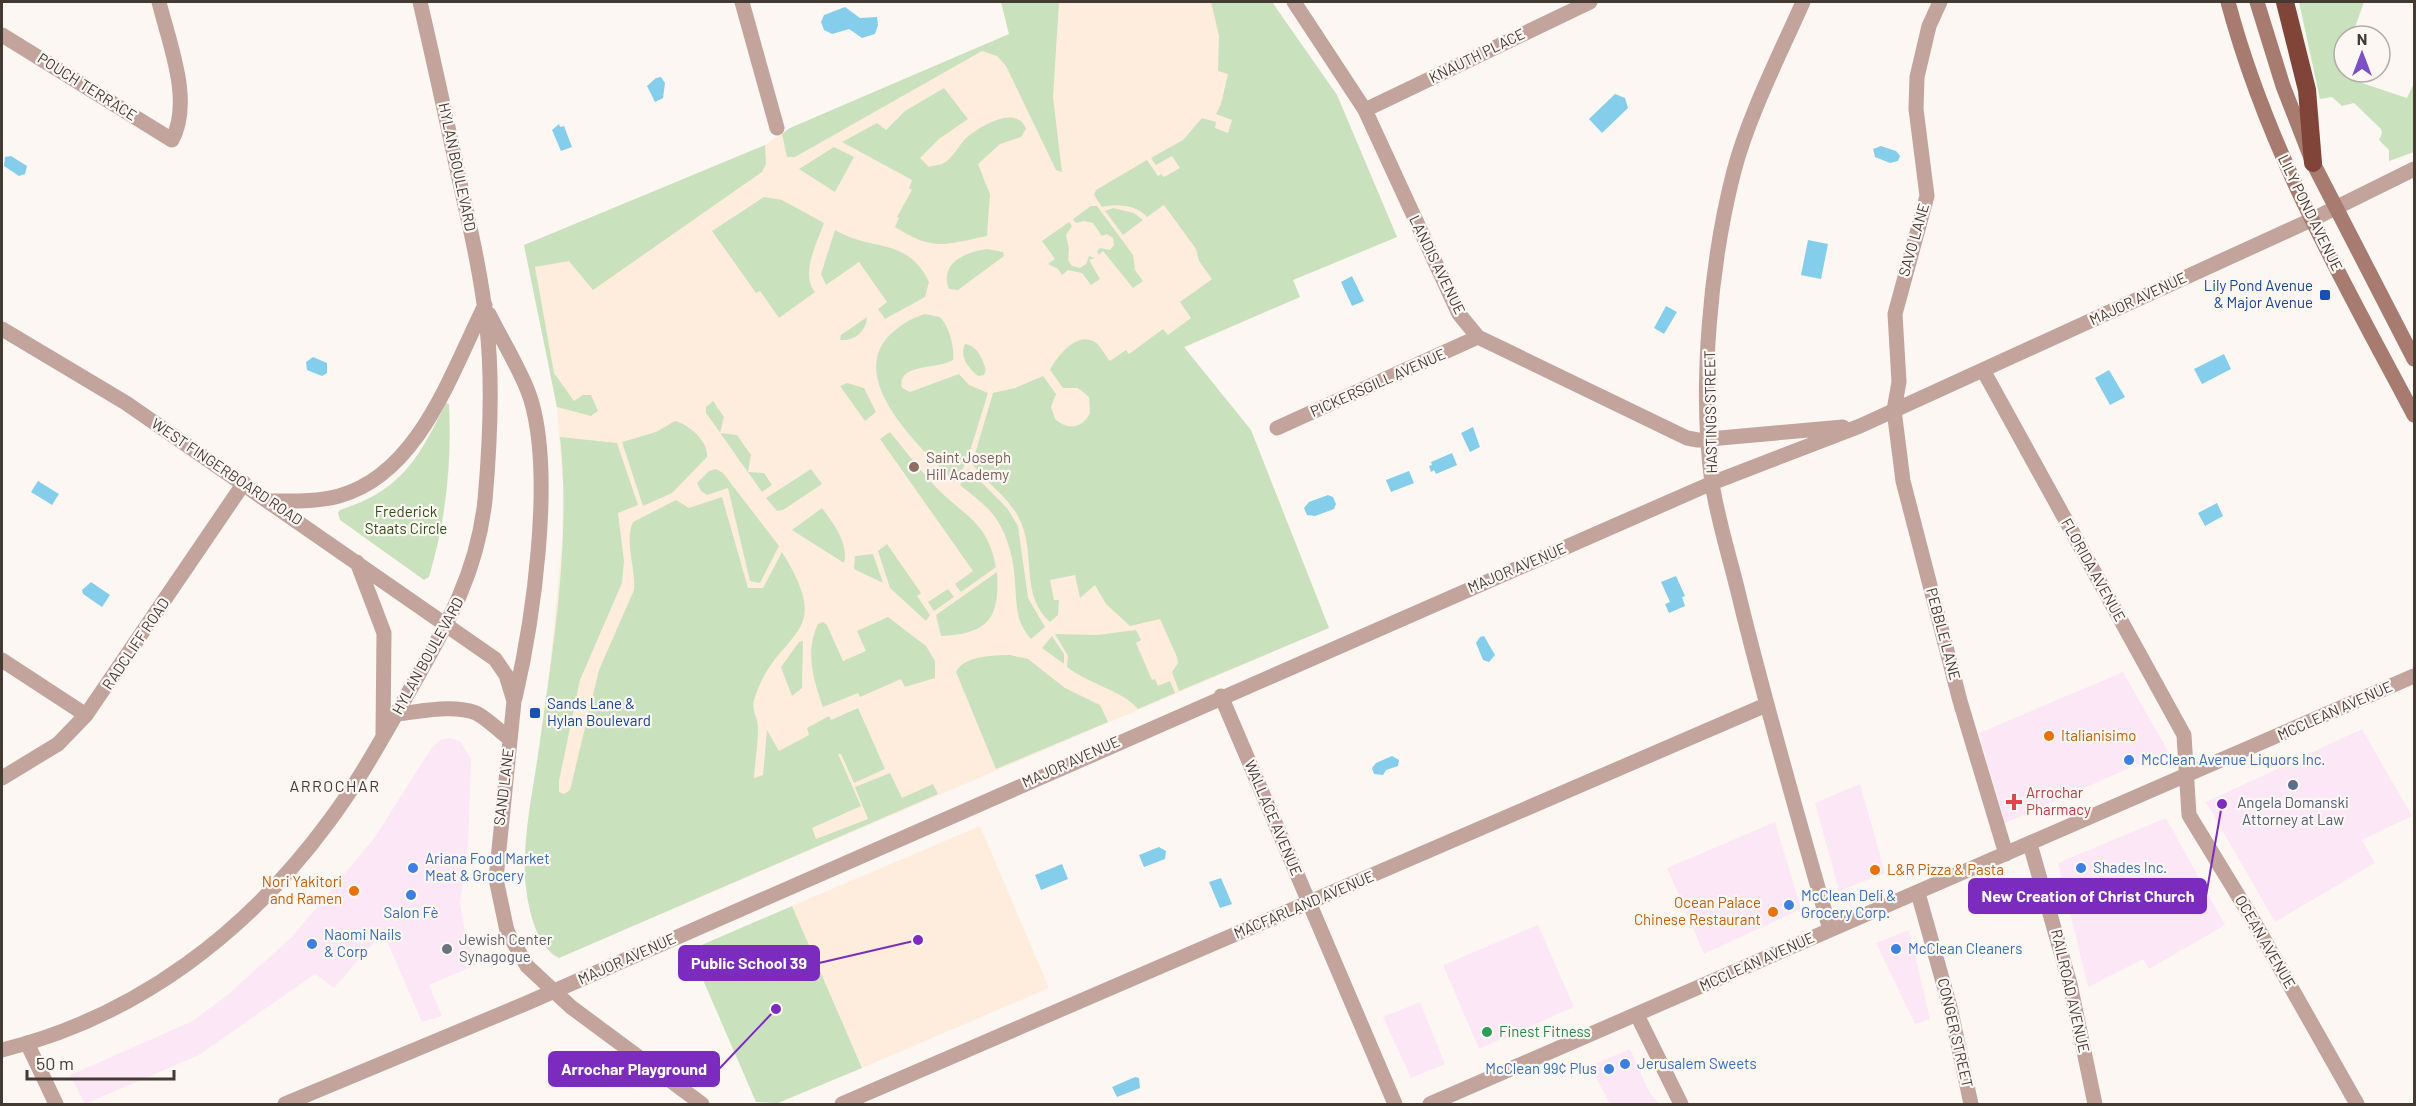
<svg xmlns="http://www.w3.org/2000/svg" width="2416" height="1106" viewBox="0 0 2416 1106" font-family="Barlow,sans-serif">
<rect width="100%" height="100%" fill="#fcf7f3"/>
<path fill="#fce7f7" d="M2123,672L2168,751L2005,823L1979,733Z
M2362,729L2412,816L2362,840L2375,863L2275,922L2206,802Z
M449,738L460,741L471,759L468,845L460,903L465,932L478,964L429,985L442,1016L422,1022L383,932L334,988L315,974L199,1055L85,1104L70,1075L193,1021L226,996L292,937L375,837L432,747L440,740Z
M1860,784L1885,873L1839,891L1815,803Z
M2166,818L2225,925L2149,969L2143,959L2088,987L2058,863Z
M1775,822L1801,909L1704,954L1667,868Z
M1538,925L1574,1007L1479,1049L1443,965Z
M1909,930L1930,1019L1915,1024L1876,943Z
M1420,1002L1445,1064L1411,1078L1383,1017Z
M1630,1049L1649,1092L1659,1104H1610L1590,1066Z"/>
<path fill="#feeddd" d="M1001,2H1272L1337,95L1397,237L1293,280L1300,297L1184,348L1251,430L1329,628L559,958L551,954L539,937L527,897L525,876L528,829L548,685L556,605L562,541L563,488L557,407L524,245L765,145L790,128L1009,34Z
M980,826L1049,988L862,1068L792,906Z"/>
<path fill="#cae1be" d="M1001,2H1059L1053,97L1062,172L1056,170L1006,66L997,56L982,51L795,157H787L782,134L790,128L1009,34Z
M1211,2H1272L1337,95L1397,237L1293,280L1300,297L1184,347L1251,430L1329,628L1179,691L1172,672L1178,663L1177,657L1160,619L1130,626L1106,604L1095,585L1080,598L1075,575L1050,580L1054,600H1059L1058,615L1050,622C1021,596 1035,558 1022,525C1013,500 988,485 972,464L993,393L1015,388L1043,376L1056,394L1051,407L1055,419C1068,431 1083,428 1090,413L1089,397L1078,388H1063L1050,370C1057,357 1076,331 1095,342C1101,346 1105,356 1110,361L1126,350L1129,354L1163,329L1168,335L1191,318L1180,302L1212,279L1199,261L1196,249L1164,205L1147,217C1138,205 1116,203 1102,207L1094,195L1096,190L1147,160L1158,176L1161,174L1164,177L1180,168L1172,156L1156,165L1151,158L1183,140L1202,118L1216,122L1215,128L1228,133L1232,120L1216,114L1221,104L1228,74L1218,71L1219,36Z
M2299,2H2364L2352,36H2344V72H2358L2356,81L2407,98L2414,83V152L2389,161V150L2379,140L2382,133L2381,129L2354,103L2342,106L2332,97L2320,99Z
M944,88L968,119L939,139L920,158L929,167C935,165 943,165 947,161C954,155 959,146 965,139C977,128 1017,103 1026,129L1021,137L1000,144L978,164L990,194L987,236C944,245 933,251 895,227L899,218L897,217L912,190L909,188L912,180L842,142L877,123L886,130L905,111Z
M765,145L766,164L762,172L593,290L569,261L535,267L554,373L574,401L583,395H591L598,411L591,416L557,407L524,245Z
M834,147L854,157L835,192L799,169Z
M764,197L782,200L824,223C817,244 800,273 815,292L779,318L760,291L756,293L712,231Z
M1091,206H1097L1133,255L1135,270L1143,281L1133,288L1103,251L1099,255L1097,251L1100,248L1110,250L1114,245L1113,238L1107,234L1102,236L1093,223L1084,221L1076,223L1073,219Z
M1113,208L1134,213L1143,220L1123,235L1105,211Z
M1069,222L1072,226L1066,235L1069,249L1068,260L1072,266L1080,268L1086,264L1089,256L1095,258L1089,260L1100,279L1091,285L1082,273L1068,270L1062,275L1058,269L1048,264L1055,259L1042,241Z
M835,230C871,252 907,236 929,282L925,297L885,319L878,309L887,302L859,262L826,285L821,274Z
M987,249L1003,252L1004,256L958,290L949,289C939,263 965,252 987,249Z
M925,314L940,317C949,326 955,348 953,360C937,370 896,363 902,388L910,392L959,374L969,385L988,393L967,461L955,482C924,451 848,383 887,338C897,327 910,318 925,314Z
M867,317C866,332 855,341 840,340L841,335Z
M965,344C978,346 983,359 986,371L984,375L978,376C968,368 959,356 965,344Z
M847,383L864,388L876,412L865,421L840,386Z
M713,401L724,417L720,433L737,435L751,455L748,472L764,473L772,485L762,492L706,413V407Z
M446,403L449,404C452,464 446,519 429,577L424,580L340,520L338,513L340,510C402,490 418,459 446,403Z
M675,421C689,424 709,442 707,457L672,493L643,506L622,442L656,432Z
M890,432C904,449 918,467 932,483C962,516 987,519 996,567L961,592L955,584L973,571L880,439Z
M560,437L617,443L638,505L618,513L624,561L622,583L580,680L559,781V792L564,794L570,790L599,670L634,590C636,569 624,541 633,522L676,500L689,508L722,497L748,588H763L782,552C837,640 778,627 755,697C750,710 758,716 758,728C758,745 755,762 754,778L763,775L767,730L779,751L809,735L807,728L829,716L831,720L858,708L885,769L854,783L841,754H838L861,806L812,828L816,839L868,819L855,787L890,773L902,798L933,784L938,794L559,958C534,945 527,903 525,877C523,832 534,786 540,741C554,642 571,537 560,437Z
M716,469L723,473L779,546L760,583L750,581L728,488L707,495L701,491L697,483L709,471Z
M811,469L822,484L783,510L777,511L766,498Z
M968,469L1007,508L1018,526L1028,598L1045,627L1031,639C1015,621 1017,605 1015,583C1014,561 1009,539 997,520C988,506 973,496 960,485Z
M822,508C833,523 849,543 844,563L792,530Z
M887,544L921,593L917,596L930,615L926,621L890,588L878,551Z
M873,554L883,583L854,569L855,556Z
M997,572C1000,618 989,634 941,636L936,615Z
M948,589L954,597L934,611L928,602Z
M888,617L926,646L935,661V678L905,687L901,679L860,697L858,693L823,707C813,679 805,652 818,624L823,622L827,625L843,661L866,651L857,631Z
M1136,630L1141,640L1136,643L1152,680L1155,679L1158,686L1170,681L1175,693L1138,709C1125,692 1087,683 1067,667L1068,656L1055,634L1097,635Z
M1052,636L1064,654V664L1042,648Z
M803,641L802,688L792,696L781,667L799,642Z
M1010,655L1028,659L1065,688L1100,705L1108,722L996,769L956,672C963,656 994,655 1010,655Z
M792,906L862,1068L778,1103L756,1102L690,950Z"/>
<path fill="#84ceec" d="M845,7L860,18L877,17L878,25L875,34L862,38L849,29L832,34L824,30L821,22L824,15Z
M661,77L665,83L663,98L655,102L647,86L656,78Z
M1615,94L1625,98L1628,108L1602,133L1589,119Z
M559,124L560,127L564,126L572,147L561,151L552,130Z
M1881,146L1896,151L1900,156L1898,161L1890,163L1875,157L1873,149Z
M11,156L27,166L25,174L19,176L4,166L5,157Z
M1808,240L1828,244L1821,279L1801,275Z
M1352,276L1364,301L1352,306L1341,282Z
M1666,306L1677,312L1664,334L1654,328Z
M2224,354L2231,369L2202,384L2194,369Z
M313,357L327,363V373L322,376L307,370L306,362Z
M2109,370L2125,397L2110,405L2095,378Z
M1473,427L1480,447L1470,452L1461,433Z
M1452,453L1457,465L1436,474L1434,470L1431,472L1429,466L1432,465L1431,462Z
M1409,471L1414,483L1391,492L1386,480Z
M38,481L59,494L52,505L31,492Z
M1328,495L1333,497L1336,504L1334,509L1315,516L1307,515L1304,508L1309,502Z
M2217,503L2223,516L2205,526L2198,513Z
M1676,576L1685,596L1682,597L1685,606L1669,613L1665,604L1670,602L1661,582Z
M91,582L110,595L102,607L83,594L82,590Z
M1484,636L1495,655L1489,662L1483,660L1476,643L1480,637Z
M1392,756L1399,760L1398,766L1386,770L1383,775L1374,774L1372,768L1376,763Z
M1159,847L1166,851L1165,859L1144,867L1139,855Z
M1062,864L1068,879L1041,890L1035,875Z
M1221,878L1232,904L1220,908L1209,882Z
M1135,1077L1139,1078L1140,1088L1117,1097L1112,1087Z"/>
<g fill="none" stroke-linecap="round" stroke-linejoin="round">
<path stroke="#c3a49d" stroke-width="15" d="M742,2L777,128
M1294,2L1365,110L1459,314L1478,337L1687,438L1698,440L1843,427
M1803,2C1780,54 1748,117 1734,171C1710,264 1699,388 1712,483C1718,522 1731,561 1740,600C1767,711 1799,820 1830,930
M1940,2L1929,26L1917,77L1916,109L1927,196L1895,314L1899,382L1894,410L1903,481L1960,701L2006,854
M2,35L172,140C193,101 169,43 159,2
M1365,110L1590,2
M1983,370L2184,735L2189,815L2253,920L2357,1104
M1277,428L1478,337
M2,660L86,715
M1221,696L1395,1104
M2,778L58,744L86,715L244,483
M2030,844L2070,984L2095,1104
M1918,893L1950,1007L1971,1104
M1637,1015L1681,1104
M27,1043L56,1104
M285,1104L527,1003L1712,483L1860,426L2311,220L2414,169
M842,1104L1766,705
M1430,1104L2414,676"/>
<path stroke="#c3a49d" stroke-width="15" d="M489,314C502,341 523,373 531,400C554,477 533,621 515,698
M2,329L126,403L495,659L506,675L514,701L496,879L507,931L527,966L571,1007L702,1104
M270,501C293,501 316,502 339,496C419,474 451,373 485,305
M357,562L384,633L383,734
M396,714C420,712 452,704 476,713C488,719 499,731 510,739
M2,1050C137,1017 248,932 330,820C359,781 383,737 407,695C444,630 477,576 485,500C490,444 493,384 487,328C482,279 471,231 460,183C447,122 434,62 420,2"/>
<path stroke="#a87b71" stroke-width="15" d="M2228,2C2268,152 2342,279 2414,415
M2257,2L2283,86L2313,163L2414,359"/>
<path stroke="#804438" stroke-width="18" d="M2285,2L2307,90L2313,163"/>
</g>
<g fill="#1a4fb4" stroke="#fcf7f3" stroke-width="2">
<rect x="2319" y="289" width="12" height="12" rx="3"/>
<rect x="529" y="707" width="12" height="12" rx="3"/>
</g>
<circle fill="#8d6e63" stroke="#fcf7f3" stroke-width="2" cx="914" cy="467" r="6"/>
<g fill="#e8710a" stroke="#fcf7f3" stroke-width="2">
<circle cx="2049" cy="736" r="6"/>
<circle cx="1875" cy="870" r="6"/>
<circle cx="354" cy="891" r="6"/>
<circle cx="1773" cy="912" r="6"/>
</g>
<g fill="#3f7fe0" stroke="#fcf7f3" stroke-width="2">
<circle cx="2129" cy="760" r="6"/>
<circle cx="413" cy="868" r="6"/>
<circle cx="2081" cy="868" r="6"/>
<circle cx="411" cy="895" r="6"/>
<circle cx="1789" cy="905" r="6"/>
<circle cx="312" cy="944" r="6"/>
<circle cx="1896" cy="949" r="6"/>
<circle cx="1625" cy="1064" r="6"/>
<circle cx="1609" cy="1069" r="6"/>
</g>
<circle fill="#5c6f8a" stroke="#fcf7f3" stroke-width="2" cx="2293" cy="785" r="6"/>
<path fill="#e0444e" stroke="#fcf7f3" stroke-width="2" d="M2011 793h6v6h6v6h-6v6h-6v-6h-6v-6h6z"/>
<circle fill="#6b7280" stroke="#fcf7f3" stroke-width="2" cx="447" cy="949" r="6"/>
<circle fill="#2e9e5b" stroke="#fcf7f3" stroke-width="2" cx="1487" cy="1032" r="6"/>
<g text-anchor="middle" stroke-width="4.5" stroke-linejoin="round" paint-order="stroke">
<g font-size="15" fill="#433a32" stroke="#fcf7f3">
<text transform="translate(1477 56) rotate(-26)" y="5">KNAUTH PLACE</text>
<text transform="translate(87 87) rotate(32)" y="5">POUCH TERRACE</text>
<text transform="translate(457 167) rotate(78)" y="5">HYLAN BOULEVARD</text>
<text transform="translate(2310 213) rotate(64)" y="5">LILY POND AVENUE</text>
<text transform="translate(1914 240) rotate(-74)" y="5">SAVO LANE</text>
<text transform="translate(1437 265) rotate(64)" y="5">LANDIS AVENUE</text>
<text transform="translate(2138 299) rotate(-25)" y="5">MAJOR AVENUE</text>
<text transform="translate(1378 383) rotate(-24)" y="5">PICKERSGILL AVENUE</text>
<text transform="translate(1711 412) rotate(-91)" y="5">HASTINGS STREET</text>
<text transform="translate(227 472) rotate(34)" y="5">WEST FINGERBOARD ROAD</text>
<text transform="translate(1517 568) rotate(-23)" y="5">MAJOR AVENUE</text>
<text transform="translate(2093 570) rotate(61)" y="5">FLORIDA AVENUE</text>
<text transform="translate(1943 634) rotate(75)" y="5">PEBBLE LANE</text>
<text transform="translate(136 644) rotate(-56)" y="5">RADCLIFF ROAD</text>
<text transform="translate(428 656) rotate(-61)" y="5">HYLAN BOULEVARD</text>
<text transform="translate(2335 711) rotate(-24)" y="5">MCCLEAN AVENUE</text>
<text transform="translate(1071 762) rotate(-24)" y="5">MAJOR AVENUE</text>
<text transform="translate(504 787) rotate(-83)" y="5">SAND LANE</text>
<text transform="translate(1273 818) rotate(67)" y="5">WALLACE AVENUE</text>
<text transform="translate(1304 905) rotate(-23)" y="5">MACFARLAND AVENUE</text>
<text transform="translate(2265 942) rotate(60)" y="5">OCEAN AVENUE</text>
<text transform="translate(627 959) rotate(-24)" y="5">MAJOR AVENUE</text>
<text transform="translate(1757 962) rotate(-24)" y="5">MCCLEAN AVENUE</text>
<text transform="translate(2070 991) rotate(77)" y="5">RAILROAD AVENUE</text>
<text transform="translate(1955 1033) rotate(77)" y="5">CONGER STREET</text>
</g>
<g font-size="15" fill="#164399" stroke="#fcf7f3" text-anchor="end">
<text x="2313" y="291">Lily Pond Avenue<tspan x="2313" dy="17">&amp; Major Avenue</tspan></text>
<text x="547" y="709" text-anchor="start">Sands Lane &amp;<tspan x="547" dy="17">Hylan Boulevard</tspan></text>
</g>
<g font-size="15" fill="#785e54" stroke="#fcf7f3" text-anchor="start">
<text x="926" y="463">Saint Joseph<tspan x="926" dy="17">Hill Academy</tspan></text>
</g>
<g font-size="15" fill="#2f4f17" stroke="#fcf7f3">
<text x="406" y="517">Frederick<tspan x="406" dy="17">Staats Circle</tspan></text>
</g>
<g font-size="15" fill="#c56008" stroke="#fcf7f3" text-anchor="start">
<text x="2061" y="741">Italianisimo</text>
<text x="1887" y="875">L&amp;R Pizza &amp; Pasta</text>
<text x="342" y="887" text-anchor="end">Nori Yakitori<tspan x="342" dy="17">and Ramen</tspan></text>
<text x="1761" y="908" text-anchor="end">Ocean Palace<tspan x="1761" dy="17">Chinese Restaurant</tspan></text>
</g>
<g font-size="15" fill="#366cbe" stroke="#fcf7f3" text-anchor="start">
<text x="2141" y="765">McClean Avenue Liquors Inc.</text>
<text x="425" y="864">Ariana Food Market<tspan x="425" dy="17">Meat &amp; Grocery</tspan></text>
<text x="2093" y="873">Shades Inc.</text>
<text x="1801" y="901">McClean Deli &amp;<tspan x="1801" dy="17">Grocery Corp.</tspan></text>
<text x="411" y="918" text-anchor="middle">Salon Fè</text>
<text x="324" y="940">Naomi Nails<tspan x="324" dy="17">&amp; Corp</tspan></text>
<text x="1908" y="954">McClean Cleaners</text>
<text x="1637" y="1069">Jerusalem Sweets</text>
<text x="1597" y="1074" text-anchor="end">McClean 99¢ Plus</text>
</g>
<g font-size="15" fill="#be3a42" stroke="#fcf7f3" text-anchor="start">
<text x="2026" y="798">Arrochar<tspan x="2026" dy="17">Pharmacy</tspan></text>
</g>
<g font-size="15" fill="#4e5e75" stroke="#fcf7f3">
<text x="2293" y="808">Angela Domanski<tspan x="2293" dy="17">Attorney at Law</tspan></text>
</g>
<g font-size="15" fill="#5b616d" stroke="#fcf7f3" text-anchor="start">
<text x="459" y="945">Jewish Center<tspan x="459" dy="17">Synagogue</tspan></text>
</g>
<g font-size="15" fill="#27864d" stroke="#fcf7f3" text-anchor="start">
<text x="1499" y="1037">Finest Fitness</text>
</g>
<g font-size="16" letter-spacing="1.5" fill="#433a32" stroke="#fcf7f3">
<text x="335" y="792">ARROCHAR</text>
</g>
</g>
<path fill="none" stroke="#7b2cbf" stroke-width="2" d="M2222 804L2206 896M918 940L819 963M776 1009L719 1069"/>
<g fill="#7b2cbf" stroke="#fcf7f3" stroke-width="2">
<circle cx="2222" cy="804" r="6"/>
<circle cx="918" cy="940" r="6"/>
<circle cx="776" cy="1009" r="6"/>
</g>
<g fill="#7b2cbf" stroke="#7b2cbf" stroke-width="2">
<rect x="1969" y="879" width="237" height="34" rx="6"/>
<rect x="679" y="946" width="140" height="34" rx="6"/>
<rect x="549" y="1052" width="170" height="34" rx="6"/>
</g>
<g font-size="16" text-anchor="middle" font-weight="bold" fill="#fff">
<text x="2088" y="902">New Creation of Christ Church</text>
<text x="749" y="969">Public School 39</text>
<text x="634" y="1075">Arrochar Playground</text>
</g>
<rect width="2416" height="1106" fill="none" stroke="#433a32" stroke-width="6"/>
<g transform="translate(2362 54)"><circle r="28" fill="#fcf7f3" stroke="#b2aba6" stroke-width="1.5"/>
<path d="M0-4.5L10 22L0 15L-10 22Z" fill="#7c50c8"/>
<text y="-9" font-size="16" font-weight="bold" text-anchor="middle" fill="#433a32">N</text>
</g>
<path d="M27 1070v9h147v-9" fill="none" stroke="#433a32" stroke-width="3"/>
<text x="36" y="1070" font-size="18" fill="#433a32" stroke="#fcf7f3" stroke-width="4.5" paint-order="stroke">50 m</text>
</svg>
